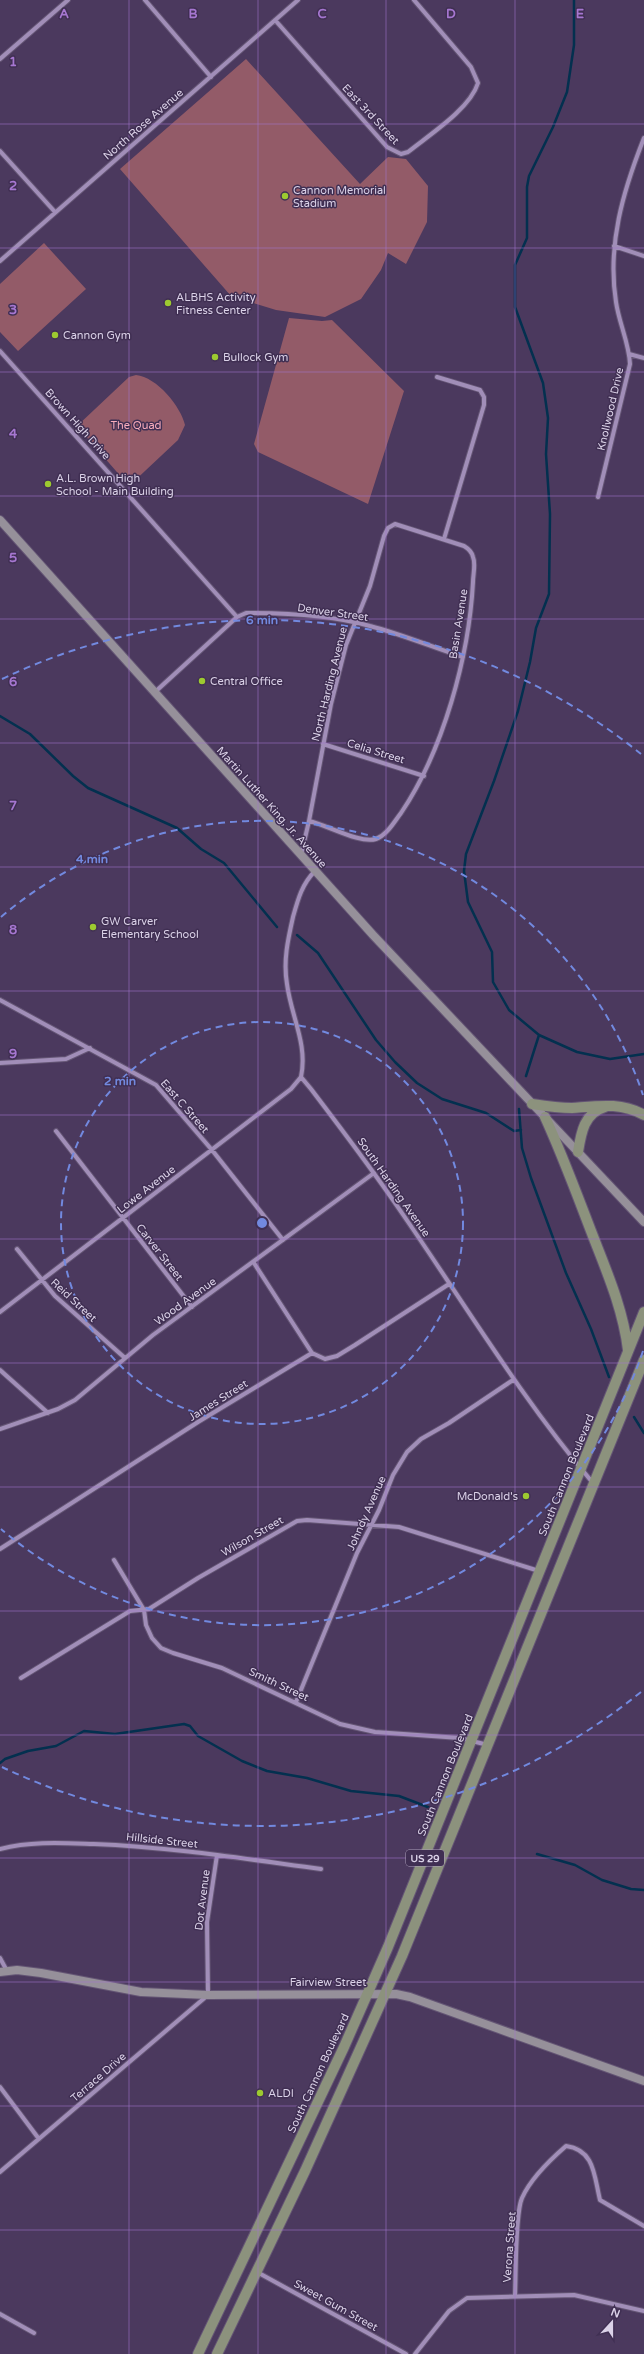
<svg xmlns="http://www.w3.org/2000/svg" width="644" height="2354" viewBox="0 0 644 2354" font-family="'Varela Round',sans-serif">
<rect width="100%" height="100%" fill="#4b395e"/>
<path fill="#935b68" d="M246,59L360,184L388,157L406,159L428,186L427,222L406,264L388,253L381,270L361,299L325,317L276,310L231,296L120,169Z
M44,243L86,289L18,351L0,332V284Z
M289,318L322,321L332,320L404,391L368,504L258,452L254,444Z
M136,375C157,377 181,407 185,425L178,440L129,486L77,426L129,377Z"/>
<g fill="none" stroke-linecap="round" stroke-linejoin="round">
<path stroke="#03304f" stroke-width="2.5" d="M574,0V45L567,92L553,127L529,176L527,187V238L515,265V307L543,383L548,418L546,454L550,514L549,594L536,628L530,662L518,711L494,781L466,854L464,871L468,902L492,952L493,982L509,1010L539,1035L577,1052L610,1059L644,1054
M0,716L30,734L73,776L88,788L177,828L201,849L224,863L277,927
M297,935L318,953L376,1040L395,1062L417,1083L442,1099L486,1113L514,1131L521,1130
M526,1076L539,1035
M519,1109L522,1148L531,1178L566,1273L591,1329L609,1377
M634,1417L644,1433
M0,1763L5,1759L28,1751L56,1746L84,1731L115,1734L184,1724L190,1726L198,1736L242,1761L267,1771L307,1778L351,1791L399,1796L433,1809
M537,1854L575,1865L602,1880L631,1889L644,1890"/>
<defs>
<path id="street" d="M145,0L211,77
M275,20L387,147L401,154L408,152C429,135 470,109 478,83L471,67L414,0
M0,59L68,0
M0,151L55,212
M614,246L644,256
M0,261L298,0
M0,351L237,617
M629,354L644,358
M437,377L480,390L484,397V405L444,539
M598,497L630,364C629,343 619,323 616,302C607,245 623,191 644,138
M155,692L237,617L246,613C286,613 331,615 370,626C401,634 432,647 463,657
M323,744L424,776
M301,855L309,821L331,704L346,645L370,586L384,536L388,528L395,524L464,546C469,549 472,552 473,557C476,564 473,574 473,582C469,657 443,751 401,813C394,822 387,835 376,839C360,844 327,825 309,821
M315,871C302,884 298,899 293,917C288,939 283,961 287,984C291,1016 308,1044 301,1077L311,1089C343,1131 375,1173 404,1216C466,1306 522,1399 593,1483
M0,1000L156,1085L212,1150L283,1240
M0,1063L66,1059L90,1048
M56,1131L192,1307
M17,1249L55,1296L125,1358
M254,1263L312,1353L325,1359L337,1356L355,1345L449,1284
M0,1312L291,1089L301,1077
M0,1370L48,1413
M0,1429L58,1409L75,1400L153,1335L374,1173
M0,1549L198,1422L312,1353
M114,1560L144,1610L146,1625L152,1638L161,1648L173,1653L222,1668L340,1724L375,1732L460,1738L488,1745
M21,1678L130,1611L149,1609L198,1578L297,1521L307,1520L399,1527L539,1571
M296,1702L357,1553L379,1510L393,1475L407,1452L421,1439L449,1423L513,1380
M0,1849C32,1841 62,1843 94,1844C170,1847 246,1859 321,1869
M0,1958L7,1971
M0,2087L39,2139
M0,2172L208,1995L207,1922L217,1855
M257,2272L406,2354
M515,2296C516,2275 515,2214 522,2198C530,2180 551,2159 566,2146C595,2150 594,2176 600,2200L644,2226
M0,2314L34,2333
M415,2354L449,2311L467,2298L574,2295L644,2311"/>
<path id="secondary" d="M0,520L373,935L644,1222
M0,1972L17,1970L41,1973L141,1992L208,1995L396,1994L410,1997L644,2081"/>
<path id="primary" d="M532,1104C545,1106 558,1108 572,1108C598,1106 621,1102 644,1115
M545,1117C562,1154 576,1192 591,1231C606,1270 623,1308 628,1350
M578,1152C581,1133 584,1113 605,1107
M198,2354L344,2047L388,1947L644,1312
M217,2354L305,2171L402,1956L644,1360"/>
</defs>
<use href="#street" stroke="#645574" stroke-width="6"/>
<use href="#secondary" stroke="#645574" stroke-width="10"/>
<use href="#primary" stroke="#645574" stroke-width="12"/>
<use href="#street" stroke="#a18eb8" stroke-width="4"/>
<use href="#secondary" stroke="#96909a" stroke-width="8"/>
<use href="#primary" stroke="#8c927d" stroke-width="10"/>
</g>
<path fill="none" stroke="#a677d1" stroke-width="1" stroke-opacity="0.55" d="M129,0V2354M258,0V2354M386,0V2354M515,0V2354M0,124H644M0,248H644M0,372H644M0,496H644M0,619H644M0,743H644M0,867H644M0,991H644M0,1115H644M0,1239H644M0,1363H644M0,1487H644M0,1611H644M0,1735H644M0,1858H644M0,1982H644M0,2106H644M0,2230H644"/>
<g fill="none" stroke="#7289df" stroke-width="2" stroke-dasharray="7 5">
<circle cx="262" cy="1223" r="201"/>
<path d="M643 1351A402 402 0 0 1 1 1529M1 917A402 402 0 0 1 643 1095"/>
<path d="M641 1692A603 603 0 0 1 2 1767M2 679A603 603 0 0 1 641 754"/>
</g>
<g fill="#9dca30" stroke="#402f53" stroke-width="1.5">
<circle cx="285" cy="196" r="4"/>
<circle cx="168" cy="303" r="4"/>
<circle cx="55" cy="335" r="4"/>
<circle cx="215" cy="357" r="4"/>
<circle cx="48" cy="484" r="4"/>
<circle cx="202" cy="681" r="4"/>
<circle cx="93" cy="927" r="4"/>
<circle cx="526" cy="1496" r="4"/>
<circle cx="260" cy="2093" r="4"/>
</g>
<g text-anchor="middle" stroke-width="3" stroke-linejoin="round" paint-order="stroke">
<rect fill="#402f53" stroke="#aca1bb" stroke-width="1" x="406" y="1850" width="38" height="16" rx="3"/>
<g font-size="10" font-weight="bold" fill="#dbd2e8">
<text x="425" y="1862">US 29</text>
</g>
<g font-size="11" fill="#dbd2e8" stroke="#402f53">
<text transform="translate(371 114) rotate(47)" y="4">East 3rd Street</text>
<text transform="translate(143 124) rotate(-41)" y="4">North Rose Avenue</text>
<text transform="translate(610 409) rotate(-77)" y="4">Knollwood Drive</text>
<text transform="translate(78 424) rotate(48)" y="4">Brown High Drive</text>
<text transform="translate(333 612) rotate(8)" y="4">Denver Street</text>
<text transform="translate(458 624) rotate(-81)" y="4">Basin Avenue</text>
<text transform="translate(329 684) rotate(-76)" y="4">North Harding Avenue</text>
<text transform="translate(376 751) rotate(17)" y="4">Celia Street</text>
<text transform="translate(272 807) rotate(48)" y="4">Martin Luther King, Jr. Avenue</text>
<text transform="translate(185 1106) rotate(49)" y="4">East C Street</text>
<text transform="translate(394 1187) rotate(55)" y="4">South Harding Avenue</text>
<text transform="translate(146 1189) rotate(-38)" y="4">Lowe Avenue</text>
<text transform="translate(160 1252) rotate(52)" y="4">Carver Street</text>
<text transform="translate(74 1300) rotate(43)" y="4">Reid Street</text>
<text transform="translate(185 1301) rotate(-36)" y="4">Wood Avenue</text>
<text transform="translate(218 1400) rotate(-32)" y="4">James Street</text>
<text transform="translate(566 1475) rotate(-68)" y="4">South Cannon Boulevard</text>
<text transform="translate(366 1513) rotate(-66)" y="4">Johndy Avenue</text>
<text transform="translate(252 1536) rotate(-30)" y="4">Wilson Street</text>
<text transform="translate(279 1684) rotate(25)" y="4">Smith Street</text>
<text transform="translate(445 1775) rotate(-68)" y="4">South Cannon Boulevard</text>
<text transform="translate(162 1840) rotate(6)" y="4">Hillside Street</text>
<text transform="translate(202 1900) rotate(-83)" y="4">Dot Avenue</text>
<text x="328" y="1986">Fairview Street</text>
<text transform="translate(318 2073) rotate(-65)" y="4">South Cannon Boulevard</text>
<text transform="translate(98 2077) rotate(-41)" y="4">Terrace Drive</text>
<text transform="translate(509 2247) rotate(-86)" y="4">Verona Street</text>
<text transform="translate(336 2305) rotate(29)" y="4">Sweet Gum Street</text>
</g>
<g font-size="11" fill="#dbd2e8" stroke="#402f53" text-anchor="start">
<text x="293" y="194">Cannon Memorial<tspan x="293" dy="13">Stadium</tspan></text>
<text x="176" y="301">ALBHS Activity<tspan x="176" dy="13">Fitness Center</tspan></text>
<text x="63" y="339">Cannon Gym</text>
<text x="223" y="361">Bullock Gym</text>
<text x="56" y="482">A.L. Brown High<tspan x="56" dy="13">School - Main Building</tspan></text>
<text x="210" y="685">Central Office</text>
<text x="101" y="925">GW Carver<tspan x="101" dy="13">Elementary School</tspan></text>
<text x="518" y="1500" text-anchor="end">McDonald's</text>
<text x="268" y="2097">ALDI</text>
</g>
<g font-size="11" fill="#f8acbc" stroke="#402f53">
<text x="136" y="429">The Quad</text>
</g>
</g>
<g font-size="13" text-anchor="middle" font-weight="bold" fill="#a677d1" stroke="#402f53" stroke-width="3" stroke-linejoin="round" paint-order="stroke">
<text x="64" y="18">A</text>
<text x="193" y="18">B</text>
<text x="322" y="18">C</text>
<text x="451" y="18">D</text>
<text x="580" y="18">E</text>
<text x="13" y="66">1</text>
<text x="13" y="190">2</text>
<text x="13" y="314">3</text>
<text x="13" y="438">4</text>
<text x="13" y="562">5</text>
<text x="13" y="686">6</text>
<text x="13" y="810">7</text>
<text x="13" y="934">8</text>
<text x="13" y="1058">9</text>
</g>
<circle cx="262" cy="1223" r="6" fill="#7289df" stroke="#402f53" stroke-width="2"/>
<g font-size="12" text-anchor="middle" font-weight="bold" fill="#7289df" stroke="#402f53" stroke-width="3" stroke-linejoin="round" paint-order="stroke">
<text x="262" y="624">6 min</text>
<text x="92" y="863">4 min</text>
<text x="120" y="1085">2 min</text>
</g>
<g transform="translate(612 2322) rotate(21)" stroke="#402f53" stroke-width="3" paint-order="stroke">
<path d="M0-3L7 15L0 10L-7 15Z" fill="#dbd2e8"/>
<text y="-6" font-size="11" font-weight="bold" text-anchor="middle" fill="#dbd2e8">N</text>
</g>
</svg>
